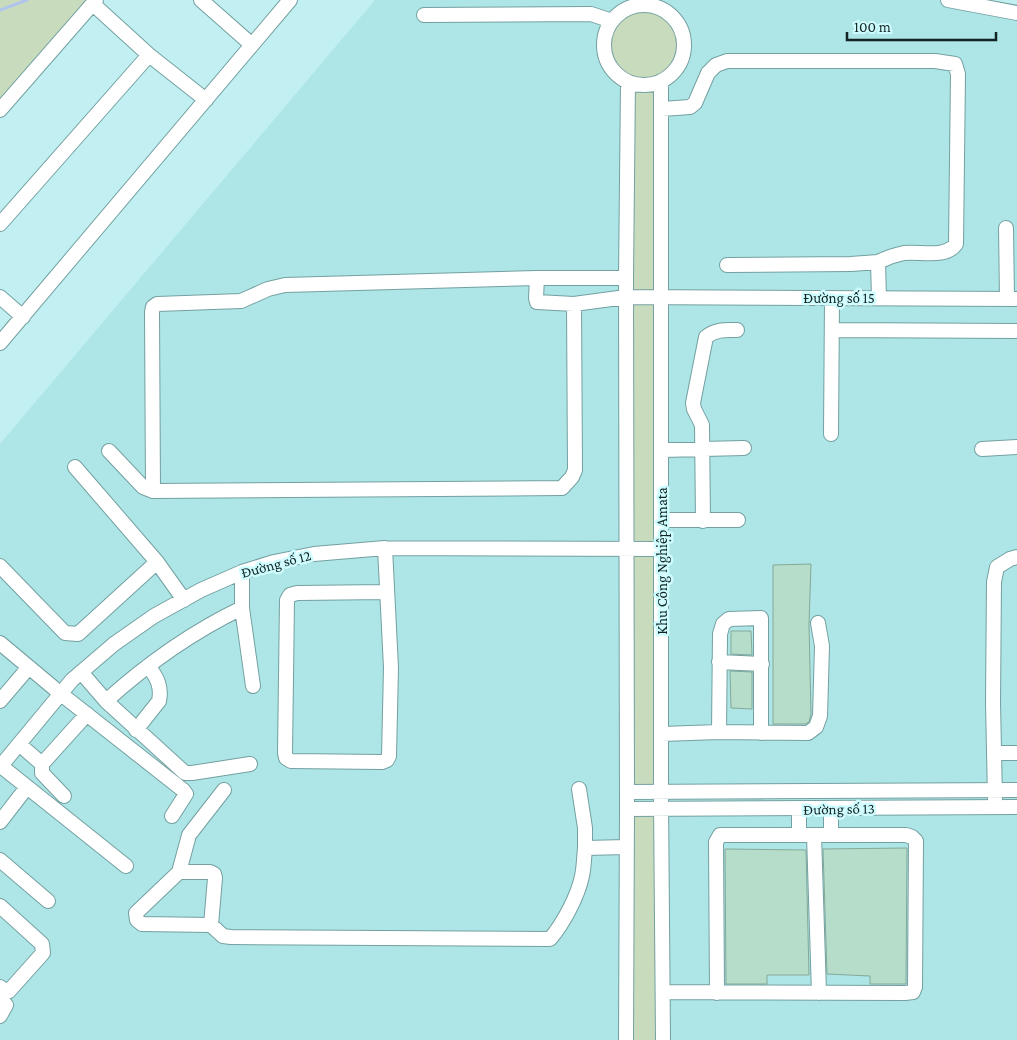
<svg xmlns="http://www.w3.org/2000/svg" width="1017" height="1040" viewBox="0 0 1017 1040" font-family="'Crimson Pro',serif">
<rect width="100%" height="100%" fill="#c2f0f2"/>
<path fill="#aee5e7" d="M375,0H937L1017,15V1040H0V444Z"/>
<path fill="#c9dbbd" d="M0,0H93L0,107Z
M610 45a34 34 0 1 1 68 0a34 34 0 1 1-68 0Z
M633,89L640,91L656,89L655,294H632Z
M632,300L655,301L656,545H631Z
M631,551L656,552L655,789H633Z
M633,812H655L657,1040H632Z"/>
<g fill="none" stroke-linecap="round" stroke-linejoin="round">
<path stroke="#b0c4ed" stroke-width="3" d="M0,10L27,0"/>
</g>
<path fill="#b6dcca" stroke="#84a998" d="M811,564L809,624L811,714L809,722L805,724H773V565Z
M731,631H751L752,655L731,654Z
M730,671L752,672V709L731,708Z
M907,848L906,984H870V976L827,974L823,849Z
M725,849L806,850L809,975H767V984H726Z"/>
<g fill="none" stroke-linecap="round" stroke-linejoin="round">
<defs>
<path id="minor" d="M201,0L252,45
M948,0L1017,13
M93,4L149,55L206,100
M604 45a40 40 0 1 1 80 0a40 40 0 1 1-80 0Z
M424,15L591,14L612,21
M661,81V801L663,1040
M662,109L690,107L695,103L708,73L716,65L727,61H935L955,64L958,74L956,244C945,259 921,251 904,253C894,255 886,258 878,262L879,298
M0,110L96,0
M0,224L149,55
M1006,228L1007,299
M727,265L851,264L878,262
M537,278L536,298L537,302L574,304
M626,278H537L285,285L268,289L241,301L157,304L153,307L152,312L153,491L562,488L572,477L575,470L574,304L626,297L1017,299
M0,297L23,317
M832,330L1017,331
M0,343L290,0
M831,434L832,298
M982,449L1017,447
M662,450L744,448
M109,451L143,487L153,491
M75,467L157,562L184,600
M661,520H738
M703,521L702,425L694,409L693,403L706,337C716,329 725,330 737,330
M385,548L391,668L389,756L387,760L382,762L291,761L286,758L285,753L287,600L290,595L297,593L387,592
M0,566L65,633L78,634L157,562
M242,608L253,686
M0,643L61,694L183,790L186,794L172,816
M719,662L762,664
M81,672L106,701C147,664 192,632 242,608V572
M0,701L29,667
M106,701L185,773H192L250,764
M136,730L159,701C162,687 157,677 148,666
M719,732L808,733L816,727L820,716L822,646L818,623
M662,734L719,732L720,634L723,624L729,619L761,618V733
M19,744L42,764
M994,753H1017
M1,766L126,866
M0,767L72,680L114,644L154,616L201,590L242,572L274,562L314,554L385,548L661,549
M579,789L585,828V848L627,847
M627,792L1017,790
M64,796L42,773V764L87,714
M995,799L993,702L994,582L997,567L1010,559L1017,557
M627,809L1017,807
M799,809V835
M0,822L27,787
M814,835L819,993
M831,835V809
M0,860L48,901
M179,872L189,835L224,790
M0,906L42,944L43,953L9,991L7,992L0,987
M211,925L215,878L214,874L210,872H179L136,913L137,920L142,924L211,925L223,936L231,937L550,939C563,924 578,896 582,876C584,867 584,857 585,848
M664,992L905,993L913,992L915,987L916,841L912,837L906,835H720L716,842L717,993
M0,998L6,1005L0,1016
M626,1040L627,809L626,278L628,82"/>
</defs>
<use href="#minor" stroke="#74a0a1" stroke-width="16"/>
<use href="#minor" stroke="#fff" stroke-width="14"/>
</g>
<g text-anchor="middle" stroke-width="5" stroke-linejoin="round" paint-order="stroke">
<g font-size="15" fill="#122424" stroke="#cffdff">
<text x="839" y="303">Đường số 15</text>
<text transform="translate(662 561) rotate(-90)" y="5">Khu Công Nghiệp Amata</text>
<text transform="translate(276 564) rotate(-15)" y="5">Đường số 12</text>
<text transform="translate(839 809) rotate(-1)" y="5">Đường số 13</text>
</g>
</g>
<path d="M847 32v8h149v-8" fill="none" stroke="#122424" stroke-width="2.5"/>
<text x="854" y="32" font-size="15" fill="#122424" stroke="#cffdff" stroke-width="4" paint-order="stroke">100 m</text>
</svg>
